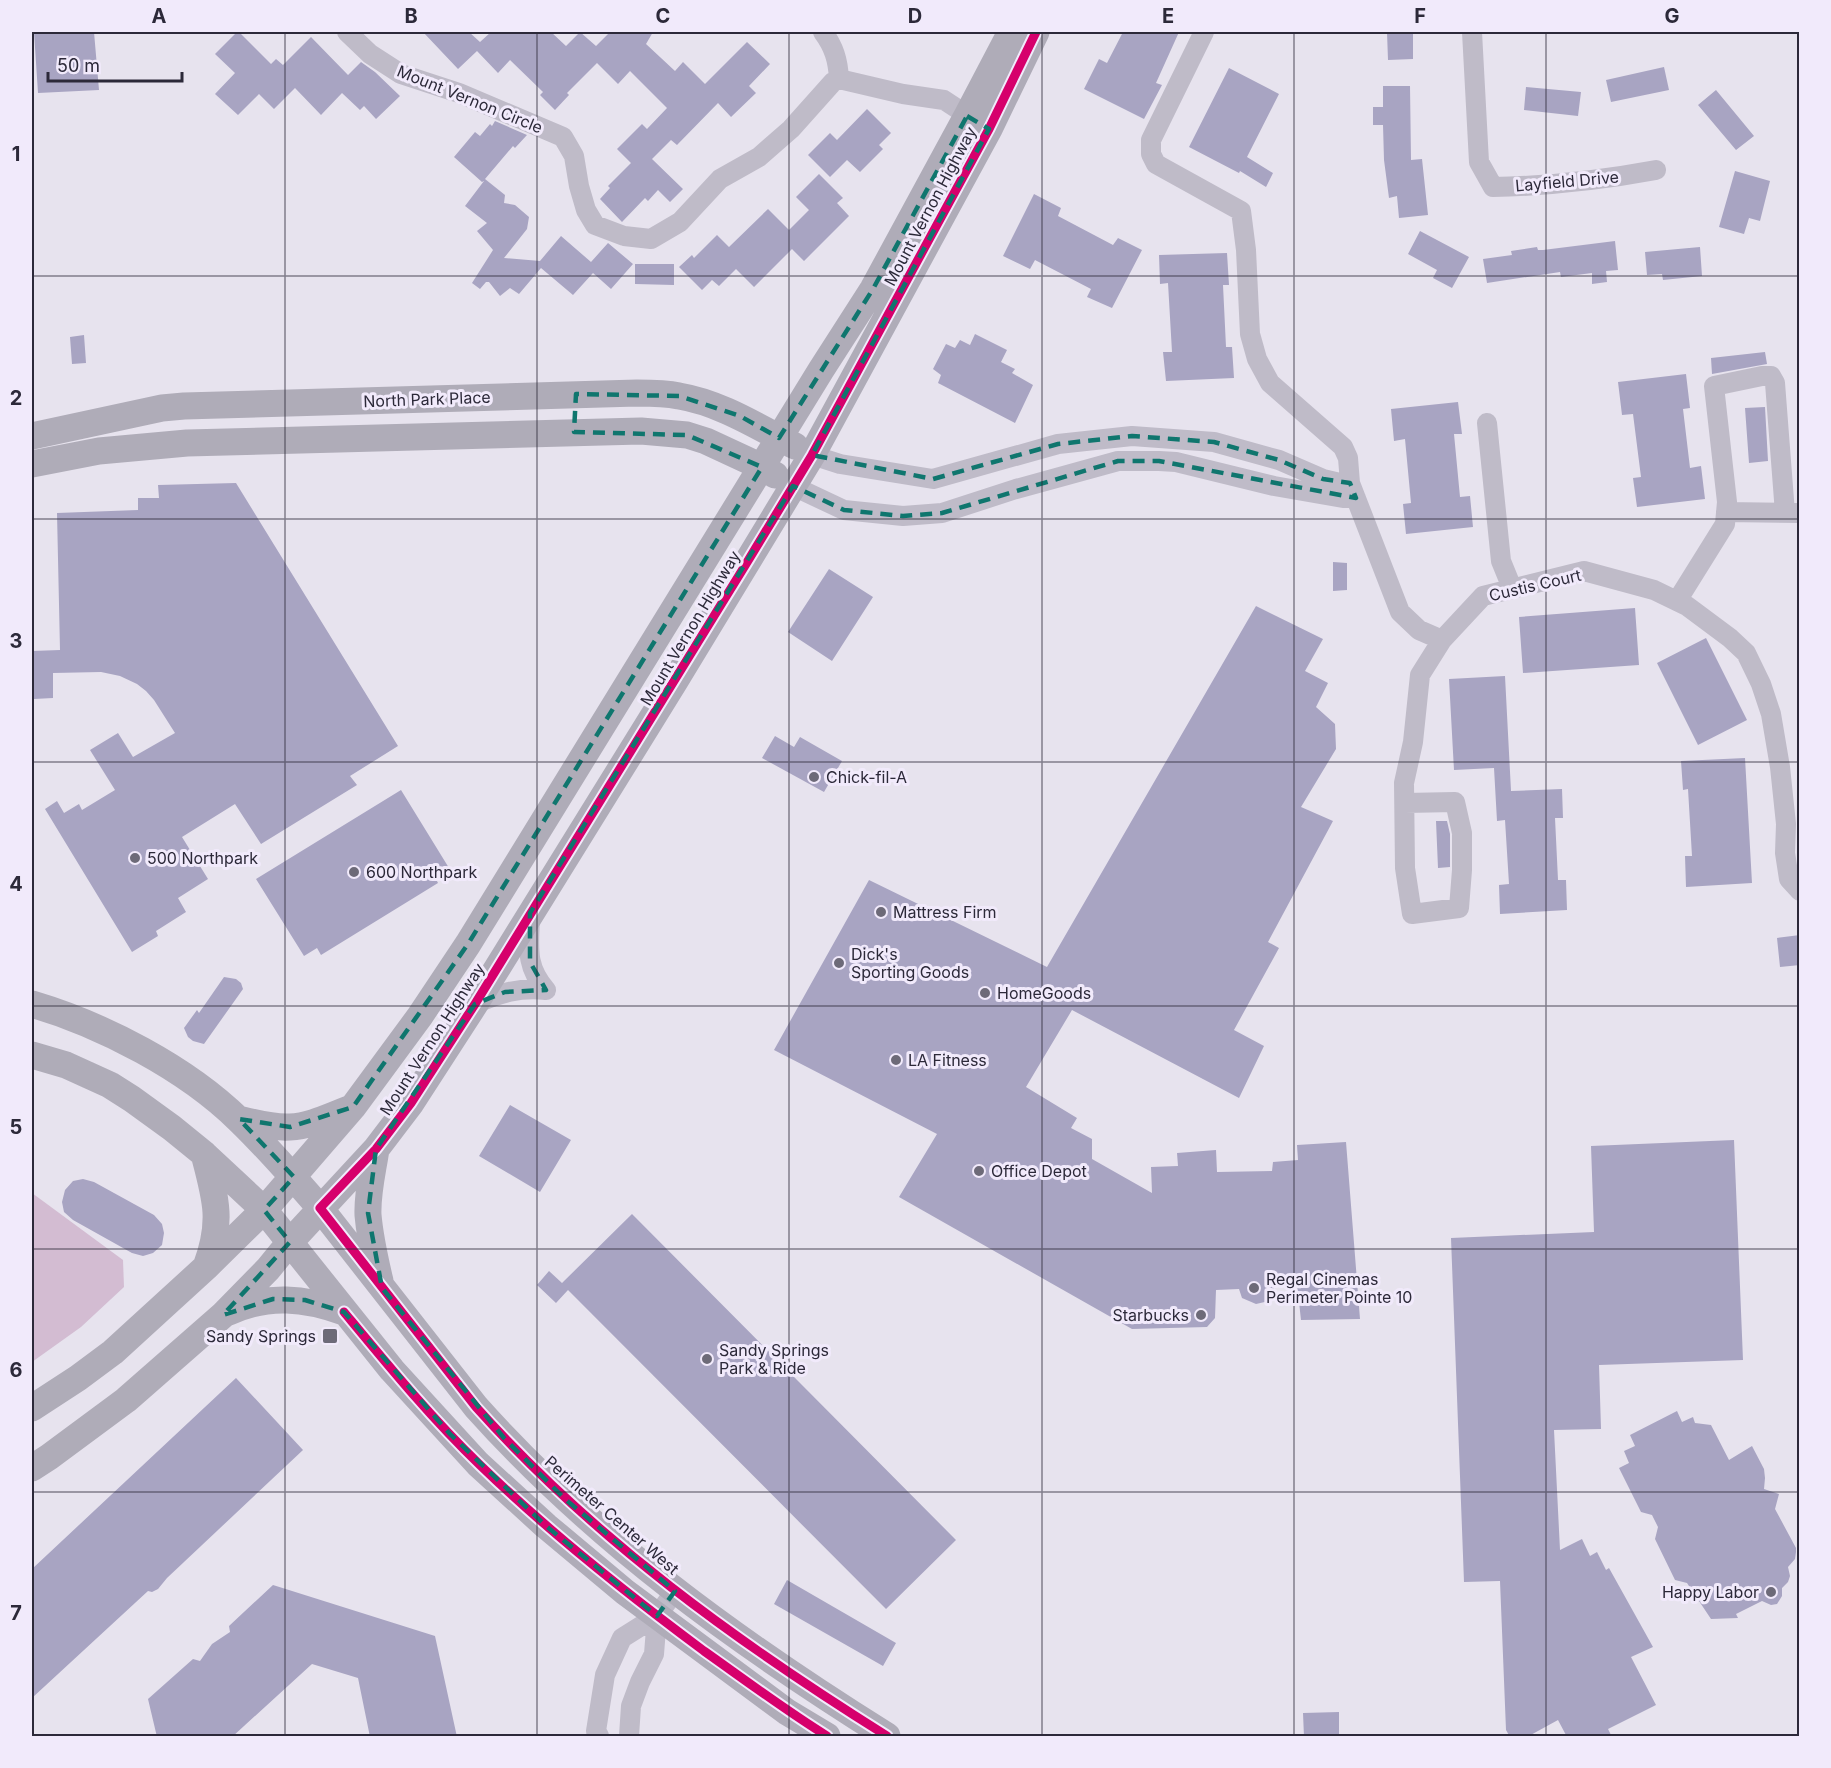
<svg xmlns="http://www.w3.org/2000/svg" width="1831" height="1768" viewBox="0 0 1831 1768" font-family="Inter,sans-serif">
<rect width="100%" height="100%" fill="#e7e3ee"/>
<path fill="#d3bcd2" d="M32,1193L123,1260L124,1287L81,1327L32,1362Z"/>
<path fill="#a8a4c2" d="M34,32H94L99,90L38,93Z
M237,32H239L271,64L276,59L283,65L311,37L348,75L361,62L375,72L400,96L376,119L364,106L360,110L342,93L321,115L295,88L274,109L259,94L238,115L215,94L235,73L215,54Z
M423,32H469L480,42L491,32H551L566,46L580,32L596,46L610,32H653L646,44L675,71L683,62L705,84L747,42L770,64L749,86L756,93L731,117L718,103L677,145L671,140L652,159L683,189L670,202L658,190L648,201L645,198L622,222L600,199L610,188L608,186L631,163L617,149L642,124L647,129L667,108L630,71L618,84L597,63L567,93L569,95L555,110L540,95L543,92L510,60L498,73L477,51L458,69Z
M1123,32H1179L1156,83L1162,85L1144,119L1084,89L1099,59L1107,63Z
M1387,32H1413V59L1388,60Z
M1664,67L1669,90L1611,102L1606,80Z
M1229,68L1279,94L1247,157L1273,173L1266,187L1240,171L1239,173L1189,147Z
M1383,86H1410L1411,160L1422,159L1428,215L1399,218L1397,196L1389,198L1384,160L1383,125H1373V107H1383Z
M1526,87L1581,92L1578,116L1524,110Z
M1716,90L1754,136L1736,150L1698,105Z
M867,109L891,133L879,145L883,149L860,172L847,160L830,177L808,155L830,133L837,140Z
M495,121L527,135L515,148L513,146L485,179L505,195L504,203L515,205L529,217L527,229L504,258L540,261L561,236L591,262L608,243L633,264L611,289L593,273L573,295L541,268L519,294L510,288L500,296L489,282H486L480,289L472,283L493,250L477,231L487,223L465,206L484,181L482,182L454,157L475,132L480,136L490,124L492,126Z
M1735,171L1770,181L1760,221L1749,218L1744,234L1719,227Z
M819,174L843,198L837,203L849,216L804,261L792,249L754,287L736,269L719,286L712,280L702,290L679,267L692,255L694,258L717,235L729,247L768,209L789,230L809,210L796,197Z
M1034,194L1061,208L1058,216L1113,245L1118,238L1142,250L1112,308L1087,297L1091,289L1035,260L1030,269L1003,256Z
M1420,231L1469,257L1452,288L1433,278L1437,270L1408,254Z
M1615,241L1618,270L1606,271L1607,282L1592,284V273L1561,277L1560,272L1487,283L1483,259L1512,255L1511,251L1537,247L1538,250H1543Z
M1700,247L1702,276L1663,280L1662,274L1647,275L1645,252Z
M1227,253L1229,285H1223L1226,347H1232L1234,378L1166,381L1163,352H1172L1168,283L1160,284L1159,255Z
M635,264H674V285L635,284Z
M975,334L1007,350L1001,362L1015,369L1012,373L1033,385L1015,423L938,383L941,375L933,369L946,344L955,348L960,340L970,345Z
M84,335L86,363L72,364L70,337Z
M1765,352L1767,364L1712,374L1711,358Z
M1686,374L1690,408L1683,409L1690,468L1701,466L1705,499L1637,507L1633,478L1641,477L1633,414L1622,415L1618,382Z
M1458,402L1462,434H1454L1460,497L1470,496L1473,527L1406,534L1403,504L1411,503L1405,439L1394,441L1391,409Z
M1765,407L1768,461L1749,463L1745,408Z
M236,483L398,746L350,776L357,785L261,844L235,804L182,837L208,879L178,898L186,912L156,931L158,936L132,952L45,809L57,801L64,813L79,804L82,810L115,790L90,750L118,733L133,757L175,733L154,700L146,691L137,684L120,676L101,672L53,673V698L34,699L32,651L60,650L57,513L138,510V498H159L158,485Z
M1333,562L1347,563V590L1333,591Z
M829,569L873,597L832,661L788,632Z
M1256,606L1323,639L1305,671L1328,683L1316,707L1335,724L1336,749L1301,807L1333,821L1268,942L1279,948L1234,1030L1264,1046L1239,1098L1072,1010L1026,1087L1077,1118L1071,1128L1092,1139V1159L1152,1193L1151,1167L1178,1166L1177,1153L1216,1150L1217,1172L1272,1171L1273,1162L1298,1160L1297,1145L1346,1142L1360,1319L1301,1320L1297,1284L1275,1285L1269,1301L1256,1304L1242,1298L1239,1289L1216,1290L1215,1318L1207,1327L1132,1329L899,1197L937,1134L774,1050L869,880L1047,967Z
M1635,608L1639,665L1523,673L1519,617Z
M1706,638L1747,720L1698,745L1657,663Z
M1505,676L1511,791L1562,789L1563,818H1555L1558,880H1566L1567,910L1500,914L1499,885L1509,884L1505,820L1497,821L1494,768L1454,770L1449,679Z
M775,736L794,747L800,737L842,761L824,792L762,758Z
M1745,758L1752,883L1686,887L1685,856H1692L1688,789L1683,790L1681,761Z
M401,790L449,868L435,877L438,883L321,955L317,948L304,956L256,879Z
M1436,821H1447L1450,834V867L1438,868Z
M1800,935V965L1780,967L1777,938Z
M224,977L236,979L241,983L243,989L204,1044L193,1041L188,1037L184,1028L197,1010L199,1013Z
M510,1105L571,1140L540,1192L479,1156Z
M1734,1140L1743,1360L1599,1365L1601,1429L1554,1430L1560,1550L1582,1539L1590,1556L1597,1552L1606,1570L1609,1568L1653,1647L1631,1657L1656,1705L1608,1729L1612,1737H1567L1558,1720L1527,1737H1510L1506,1730L1500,1581L1464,1582L1451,1238L1594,1232L1591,1146Z
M83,1179L94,1182L154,1215L162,1224L164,1233L162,1245L153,1253L143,1256L132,1253L73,1220L64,1212L62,1202L65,1190L73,1181Z
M632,1214L956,1540L886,1609L568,1290L556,1303L537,1285L549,1271L562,1283Z
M236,1378L303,1450L167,1578L158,1589L152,1592L148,1591L32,1698V1569Z
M1677,1411L1682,1422L1693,1417L1695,1423L1711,1425L1729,1460L1752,1446L1764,1469L1765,1478L1764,1489L1779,1494L1775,1509L1796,1548V1552L1795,1559L1788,1567L1790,1576L1788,1582L1782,1588V1596L1777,1604L1771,1605L1762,1601L1736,1614L1738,1618L1711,1619L1687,1583L1675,1580L1655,1539L1658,1527L1652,1515L1641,1512L1619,1468L1629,1463L1624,1451L1635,1446L1630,1435Z
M787,1580L896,1643L883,1666L774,1604Z
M273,1585L435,1636L457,1737H370L358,1678L312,1664L232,1737H157L148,1699L193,1659L200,1661L212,1644L230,1632L229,1626Z
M1339,1712V1737H1304L1303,1713Z"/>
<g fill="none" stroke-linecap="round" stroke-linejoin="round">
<path stroke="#bfbbc8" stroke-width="20" d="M347,32L370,54L401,74L459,93L563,137L574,156L579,186L586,210L595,225L624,236L651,239L680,222L720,179L759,157L791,129L833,82L839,79C838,60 834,47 823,32
M1204,32L1151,140V154L1156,164L1241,211L1246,250L1250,334L1257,359L1270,383L1343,447L1348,458L1350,483L1400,612L1419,630L1442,640L1483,596L1584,571L1654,590L1687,606L1730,638L1746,653L1761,684L1771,714L1780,767L1786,824L1785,853L1789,879L1800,891
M1472,32L1479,162L1493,187C1548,186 1602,180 1656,170
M839,79L903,94L944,100L979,123
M1487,423L1501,561L1512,588
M812,455L840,464L933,479L1058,444L1132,436L1214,442L1279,460L1323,479L1340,483H1350
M793,486L844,510L903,516L942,513L1016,489L1118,461H1159L1176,462L1274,486L1343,498H1356
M1726,512L1800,513
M1677,601L1725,524L1727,502L1714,386L1762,376H1771L1775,383L1785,513
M1405,803L1455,802L1462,833V870L1459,908L1412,914L1405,868L1404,783L1413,742L1420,675L1442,640
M530,917C529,947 525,966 546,990
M475,1004C499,993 520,987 546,990
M599,1736L596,1731L605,1675L622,1638L657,1616
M629,1736L631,1706L640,1682L654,1654L657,1616L675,1591"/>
<path stroke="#afacb8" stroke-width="27" d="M32,436L162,408L184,406L637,393C651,393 665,393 679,396C721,403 758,427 795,446
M32,464L99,451L187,443L641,431L687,435L706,441L762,467L775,475
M32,1004C103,1025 186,1068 239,1120C268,1148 294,1178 320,1208L476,1407C595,1540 737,1642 887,1736
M32,1055L66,1065L110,1085L132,1099L172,1128L204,1154L264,1210L392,1370L478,1464L546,1526L625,1592L787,1712L827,1736
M239,1119C255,1123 273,1128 290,1127C311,1126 330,1116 349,1109
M376,1149C373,1170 367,1193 368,1215C370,1238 375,1260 380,1281
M204,1154C216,1199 223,1222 206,1267
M229,1312C268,1294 305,1298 344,1312
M32,1408L78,1378L113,1352L206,1267L264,1210L353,1107L420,1016L468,944L821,370L873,289L967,116L1011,32
M32,1468L49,1457L126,1400L223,1315L268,1269L290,1242L376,1149L411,1103L475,1004L675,681L812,455L989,129L1036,32"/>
<defs>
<path id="cycleway" d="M344,1312C387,1364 431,1418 480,1465C550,1533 626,1593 704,1651C745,1680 785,1710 827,1736
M887,1736C737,1642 595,1540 476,1407L320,1208L376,1149L411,1103L475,1004L746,564L812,455L895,302L989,129L1036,32"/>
</defs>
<use href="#cycleway" stroke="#f1eafb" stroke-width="13"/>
<use href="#cycleway" stroke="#d6006c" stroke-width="9"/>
</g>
<path fill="none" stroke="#0f766e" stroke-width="4.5" stroke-dasharray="12 8" stroke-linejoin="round" d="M967,116L989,129L812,455L933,479L1058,444L1132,436L1214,442L1279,460L1323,479L1350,483L1356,498L1159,461H1118L942,513L903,516L844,510L793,486L530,913V962L546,990L505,992L475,1004L376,1149L368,1213L382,1288L504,1438L565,1499L675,1591L657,1616L546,1526L450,1434L344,1312L305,1300L273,1299L223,1315L290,1242L264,1210L294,1177L239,1119L290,1127L353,1107L468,944L762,467L687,435L574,432L576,394L679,396L740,416L779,438L873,289Z"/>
<path fill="none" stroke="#2c2939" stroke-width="1.5" stroke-opacity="0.55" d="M285,32V1736M537,32V1736M789,32V1736M1042,32V1736M1294,32V1736M1546,32V1736M32,276H1800M32,519H1800M32,762H1800M32,1006H1800M32,1249H1800M32,1492H1800"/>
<g fill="#6d6a78" stroke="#f1eafb" stroke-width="2">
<circle cx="814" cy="777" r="6"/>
<circle cx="135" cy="858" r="6"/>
<circle cx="354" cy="872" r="6"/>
<circle cx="881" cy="912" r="6"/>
<circle cx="839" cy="963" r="6"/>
<circle cx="985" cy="993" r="6"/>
<circle cx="896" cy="1060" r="6"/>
<circle cx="979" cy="1171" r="6"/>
<circle cx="1254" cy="1288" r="6"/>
<circle cx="1201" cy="1315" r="6"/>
<rect x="322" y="1328" width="16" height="16" rx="3"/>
<circle cx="707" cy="1359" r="6"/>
<circle cx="1771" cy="1592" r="6"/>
</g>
<g text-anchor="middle" stroke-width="6" stroke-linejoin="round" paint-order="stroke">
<g font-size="16" fill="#2c2939" stroke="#f1eafb">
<text transform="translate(470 99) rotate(22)" y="6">Mount Vernon Circle</text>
<text transform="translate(1567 181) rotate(-5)" y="6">Layfield Drive</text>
<text transform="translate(930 206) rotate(-62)" y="6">Mount Vernon Highway</text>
<text transform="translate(427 399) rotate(-2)" y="6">North Park Place</text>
<text transform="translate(1535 585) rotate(-13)" y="6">Custis Court</text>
<text transform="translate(690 628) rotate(-59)" y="6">Mount Vernon Highway</text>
<text transform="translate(432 1039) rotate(-57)" y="6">Mount Vernon Highway</text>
<text transform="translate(612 1515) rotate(41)" y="6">Perimeter Center West</text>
</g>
<g font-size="16" fill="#2c2939" stroke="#f1eafb" text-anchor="start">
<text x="826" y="783">Chick-fil-A</text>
<text x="147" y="864">500 Northpark</text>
<text x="366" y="878">600 Northpark</text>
<text x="893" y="918">Mattress Firm</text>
<text x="851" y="960">Dick's<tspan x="851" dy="18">Sporting Goods</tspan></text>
<text x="997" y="999">HomeGoods</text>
<text x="908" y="1066">LA Fitness</text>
<text x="991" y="1177">Office Depot</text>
<text x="1266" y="1285">Regal Cinemas<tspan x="1266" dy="18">Perimeter Pointe 10</tspan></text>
<text x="1189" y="1321" text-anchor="end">Starbucks</text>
<text x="316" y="1342" text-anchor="end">Sandy Springs</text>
<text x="719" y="1356">Sandy Springs<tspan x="719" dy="18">Park &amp; Ride</tspan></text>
<text x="1759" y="1598" text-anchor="end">Happy Labor</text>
</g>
</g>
<rect width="1831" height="1768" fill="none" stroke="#f1eafb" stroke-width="66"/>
<path d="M48 72v9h134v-9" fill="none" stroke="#2c2939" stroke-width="3"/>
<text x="57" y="72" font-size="18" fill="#2c2939" stroke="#f1eafb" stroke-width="4.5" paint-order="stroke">50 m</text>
<rect x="33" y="33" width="1765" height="1702" fill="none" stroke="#2c2939" stroke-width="2"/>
<g font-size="20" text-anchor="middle" font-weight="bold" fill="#2c2939">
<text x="159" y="23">A</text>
<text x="411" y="23">B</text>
<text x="663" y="23">C</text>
<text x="915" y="23">D</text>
<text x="1168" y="23">E</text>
<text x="1420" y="23">F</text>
<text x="1672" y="23">G</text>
<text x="16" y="161">1</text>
<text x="16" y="405">2</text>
<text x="16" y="648">3</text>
<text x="16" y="891">4</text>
<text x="16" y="1134">5</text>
<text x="16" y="1377">6</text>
<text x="16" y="1620">7</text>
</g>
</svg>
